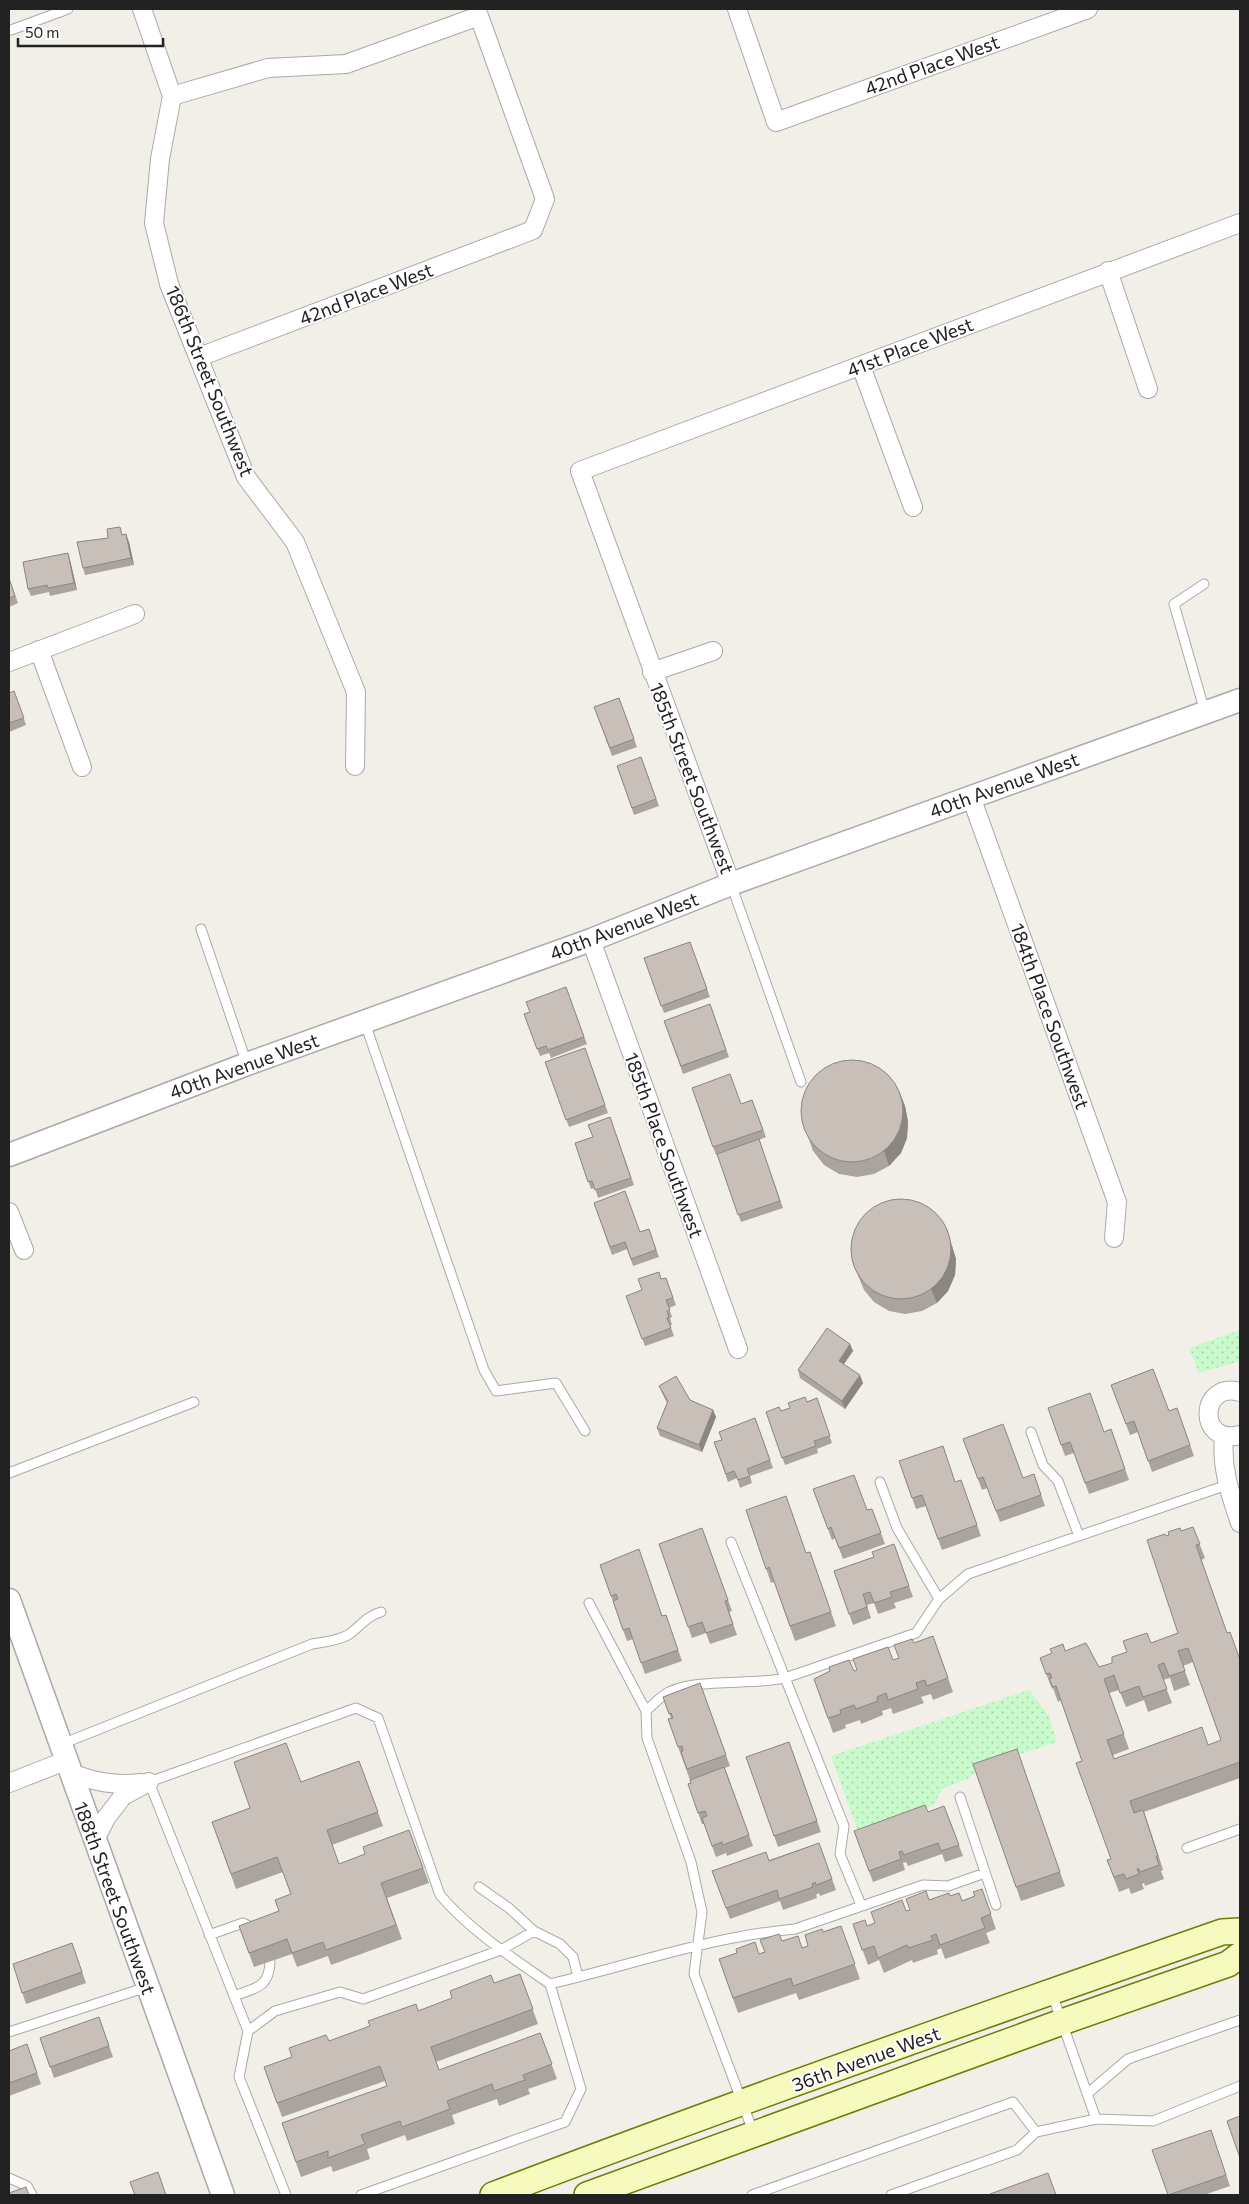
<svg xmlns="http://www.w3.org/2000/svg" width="1249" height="2204" viewBox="0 0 1249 2204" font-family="Commissioner,sans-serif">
<defs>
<pattern id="park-dots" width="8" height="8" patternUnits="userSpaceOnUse" patternTransform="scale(1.25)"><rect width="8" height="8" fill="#c8facc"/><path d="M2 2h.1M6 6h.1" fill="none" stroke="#acd6af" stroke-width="1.8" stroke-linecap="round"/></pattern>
</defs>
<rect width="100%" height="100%" fill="#f2efe9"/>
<path fill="url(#park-dots)" d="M1240,1330V1361L1199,1373L1189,1348Z
M1029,1690L1049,1716L1057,1742L982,1767L967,1779L942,1789L934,1805L858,1831L831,1756Z"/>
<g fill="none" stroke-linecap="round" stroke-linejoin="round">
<defs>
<path id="service" d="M11,30L68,9
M1204,584L1174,604L1205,712
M731,884L801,1082
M201,929L247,1064
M365,1023L484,1370L496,1391L556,1383L585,1431
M1031,1432L1043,1465L1058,1481L1079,1536
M9,1473L194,1402
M880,1482L897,1528L939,1599
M731,1542L844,1826L840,1854L861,1905
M589,1603L646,1711L647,1738L691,1862L702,1912L694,1974L754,2134
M646,1711C652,1706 658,1699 664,1695C690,1677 752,1686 785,1678L916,1633L939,1599L968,1574L1227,1485
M62,1744L312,1644C324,1642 337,1641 348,1635C360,1627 366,1616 381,1612
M960,1797L996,1905
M1187,1848L1240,1829
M479,1887L509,1908L534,1931L560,1944L573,1957L578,1977
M209,1935L243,1923L255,1929
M1052,1994L1096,2119
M234,1996C255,1988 269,1988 270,1962
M248,2031L149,1782L356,1708L378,1718L440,1895C471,1931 511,1957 550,1984
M9,2032L147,1987
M1087,2094L1128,2059L1240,2020
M9,2178L27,2186L32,2195
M286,2195L239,2077L248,2031L275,2011L340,1992L363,1999L501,1950L534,1931
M361,2195L565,2122L581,2089L550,1984C631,1965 713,1936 795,1929L923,1885L948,1886L985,1873
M752,2195L1013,2102L1036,2132L1096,2119L1153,2121L1240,2086
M891,2195L1017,2150L1036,2132"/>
<path id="minor" d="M142,9L172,96L160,159L154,223L169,284L246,477L295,542L356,692L355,766
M737,9L776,122L1088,9
M172,96L268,68L346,64L479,16L545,199L533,230L199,357
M1108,271L1148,389
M861,366L913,507
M39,650L82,767
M9,662L135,614
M652,672L713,651
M971,797L1117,1202L1114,1238
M731,884L580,471L1240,223
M591,940L738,1349
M9,1212L24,1250
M1240,1392C1199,1380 1197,1446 1240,1435
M1224,1436C1221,1468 1230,1493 1240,1523
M69,1772C94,1782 114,1786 141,1783
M9,1783L65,1761
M95,1840L106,1818L123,1796L149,1782"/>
<path id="tertiary" d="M9,1155L247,1064L591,940L731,884L1240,700
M9,1600L223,2195"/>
<path id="secondary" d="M493,2195C734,2103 978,2017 1222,1932L1240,1931
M587,2195L1062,2022L1228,1964L1240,1955"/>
</defs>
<use href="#service" stroke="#a9a9a9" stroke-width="11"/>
<use href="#minor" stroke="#a9a9a9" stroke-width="20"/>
<use href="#tertiary" stroke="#a9a9a9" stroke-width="25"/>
<use href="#secondary" stroke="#707d05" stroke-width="28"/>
<use href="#service" stroke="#fff" stroke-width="9"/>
<use href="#minor" stroke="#fff" stroke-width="18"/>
<use href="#tertiary" stroke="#fff" stroke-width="22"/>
<use href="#secondary" stroke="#f7fabf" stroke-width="25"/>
</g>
<path fill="#aba49e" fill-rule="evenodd" d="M123,535L129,542L134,565L85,575L83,568L108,538Z
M68,553L70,560L77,590L50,596L49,592L31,596L28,589Z
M9,578L18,603L9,607Z
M14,691L26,725L9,732V693Z
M619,698L637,747L612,756L594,707Z
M641,757L659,806L634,815L617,766Z
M690,942L710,997L664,1013L644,958Z
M566,987L587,1044L551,1058L549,1053L540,1056L524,1014L530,1012Z
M710,1004L729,1057L683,1074L664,1021Z
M585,1048L608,1113L569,1127L545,1062Z
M692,1088L741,1104L752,1100L766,1137L759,1140L783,1208L741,1222L718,1154L716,1155Z
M899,1091L905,1106L908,1122L907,1138L901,1153L889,1166L874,1174L857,1177L839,1174L824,1165L813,1151L802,1120Z
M610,1117L634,1185L598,1198L595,1188L591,1189L575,1143L593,1137Z
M594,1203L640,1232L649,1229L659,1257L633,1266L627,1249L612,1255Z
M951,1242L956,1259L955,1275L948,1291L937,1303L922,1311L905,1314L889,1311L874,1302L864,1290L852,1261Z
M666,1278L676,1305L669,1308L672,1317L670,1318L672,1325H670L674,1336L645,1346L626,1296L642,1290Z
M850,1344L853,1351L844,1364L863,1383L845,1409L800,1378L798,1370Z
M1111,1385L1169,1411L1177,1408L1194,1456L1152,1472L1138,1432L1130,1435Z
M659,1386L690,1400L713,1410L716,1417L702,1452L660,1436L657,1428L667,1403L662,1393Z
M817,1398L832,1443L817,1449L818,1453L785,1465L766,1412L781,1411Z
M1048,1408L1104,1432L1111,1429L1129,1480L1089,1494L1074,1453L1065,1456Z
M755,1418L773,1468L750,1476L752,1483L740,1488L737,1478L728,1482L714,1442L722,1440Z
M963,1439L1023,1478L1034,1474L1045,1506L1000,1522L987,1488L982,1490Z
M899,1461L955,1482L961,1480L981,1536L942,1550L926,1506L916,1509Z
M813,1489L867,1510L872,1509L885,1544L843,1559L835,1538L832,1540Z
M746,1510L806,1553L810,1552L836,1626L795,1641L774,1582L771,1583Z
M1193,1527L1205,1558L1201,1560L1227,1633L1240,1660V1778L1144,1812L1163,1870L1161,1871L1164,1879L1145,1886L1144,1883L1142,1884L1144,1889L1131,1894L1129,1888L1119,1892L1107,1860L1111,1859L1082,1761L1061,1700L1058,1702L1053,1688L1052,1689L1040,1658L1065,1651L1099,1667L1112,1663L1151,1643L1178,1633L1166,1536ZM1193,1662L1221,1740L1208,1745L1114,1759L1113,1755L1129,1749L1109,1693L1119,1690L1126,1707L1144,1700L1148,1712L1172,1703L1163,1680L1170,1678L1174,1691L1190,1685L1183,1666Z
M702,1528L732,1611L729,1612L737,1635L710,1644L706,1633L692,1638L659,1544Z
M894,1544L913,1597L894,1603L896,1608L878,1614L874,1603L867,1605L871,1618L853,1625L834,1571L874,1557Z
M600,1565L662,1616L666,1615L682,1661L645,1674L633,1639L627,1641Z
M933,1636L953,1692L933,1700L931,1694L921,1697L924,1703L893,1714L891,1708L882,1711L883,1715L861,1724L860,1720L845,1725L846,1728L833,1733L814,1679L854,1671L893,1660L899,1658L914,1643Z
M700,1683L730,1766L725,1768L753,1846L727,1856L726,1853L716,1857L704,1824H702L688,1784L691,1783L690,1780L668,1719L671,1718L663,1697Z
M789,1742L821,1832L778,1847L746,1757Z
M1017,1749L1065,1886L1021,1901L973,1764Z
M359,1761L383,1826L332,1845L339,1864L365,1854L409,1830L429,1883L387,1898L402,1939L331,1965L328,1956L297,1967L292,1954L254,1967L239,1926L279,1911L291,1894L283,1872L236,1889L212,1822L250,1808L301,1782Z
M944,1806L963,1856L945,1862L942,1854L908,1866L906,1862L903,1863L905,1870L873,1882L854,1831L928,1812Z
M819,1843L836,1890L820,1896L819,1893L816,1895L817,1898L783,1910L780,1901L730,1919L712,1871L769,1860Z
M982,1889L996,1929L986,1933L990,1943L945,1959L941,1948L937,1950L938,1954L913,1963L912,1960L884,1973L879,1960L868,1965L853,1924L867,1926L910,1910L929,1900L950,1896L962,1901L975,1896Z
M841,1926L860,1979L799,2000L796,1993L738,2013L719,1959L737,1953L759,1954L765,1952L782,1941L803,1948L808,1946L823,1932Z
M72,1943L86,1983L26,2004L13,1964Z
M520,1974L538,2024L436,2062L439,2070L540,2033L557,2079L528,2089L530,2094L499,2106L497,2099L452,2115L455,2124L407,2141L405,2135L367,2149L370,2159L333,2172L331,2166L301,2177L282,2123L387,2086L385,2081L282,2117L264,2067L292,2057L329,2041L418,2011Z
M99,2017L113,2057L54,2078L40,2038Z
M27,2044L41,2084L9,2096V2051Z
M1211,2130L1230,2186L1204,2195H1168Z"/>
<path fill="#8b8681" d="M126,534L129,542L134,565L131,558Z
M68,553L70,560L77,590L74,583Z
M899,1091L905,1106L908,1122L907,1138L901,1153L889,1166L884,1151Z
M946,1228L956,1259L955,1275L948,1291L937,1303L931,1289Z
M850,1344L853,1351L841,1368L839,1361Z
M860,1375L863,1383L845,1409L842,1401Z
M713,1410L716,1417L702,1452L699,1445Z
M1143,1810L1148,1824L1163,1870L1158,1856Z"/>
<path fill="#c7bfb8" stroke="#8b8681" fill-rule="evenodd" d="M120,527L122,535L126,534L131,558L83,568L77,542L108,538L107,529Z
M68,553L74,583L48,588L47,585L28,589L23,562Z
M9,578L15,596L9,598Z
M14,691L24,718L9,723V693Z
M619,698L634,739L610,748L594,707Z
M641,757L656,799L632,808L617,766Z
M690,942L707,989L661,1006L644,958Z
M566,987L584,1037L548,1050L546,1046L537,1049L524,1014L530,1012L526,1002Z
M710,1004L726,1050L681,1066L664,1021Z
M585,1048L605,1105L566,1120L545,1062Z
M801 1111a51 51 0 1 1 102 0a51 51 0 1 1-102 0Z
M730,1074L741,1104L752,1100L763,1130L713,1147L692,1088Z
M610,1117L631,1178L595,1190L592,1181L588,1182L575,1143L593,1137L588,1125Z
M759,1139L780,1201L738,1215L717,1154Z
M625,1191L640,1232L649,1229L656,1250L631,1259L625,1242L610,1247L594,1203Z
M851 1249a50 50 0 1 1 100 0a50 50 0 1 1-100 0Z
M659,1272L661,1279L666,1278L673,1298L666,1300L670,1310L667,1311L669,1317L667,1318L671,1328L642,1339L626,1296L642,1290L638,1279Z
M827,1328L850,1344L839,1361L860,1375L842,1401L798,1370Z
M1153,1369L1169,1411L1177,1408L1190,1445L1148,1461L1134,1421L1126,1424L1111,1385Z
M676,1376L690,1400L713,1410L699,1445L657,1428L668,1401L659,1386Z
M1090,1393L1104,1432L1111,1429L1125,1469L1085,1483L1070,1442L1061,1445L1048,1408Z
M805,1397L807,1402L817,1398L830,1436L814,1441L816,1446L782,1458L766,1412L779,1407L781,1411L790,1408L788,1403Z
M755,1418L770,1460L747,1469L750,1476L738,1480L734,1471L726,1474L714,1442L722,1440L719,1432Z
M1003,1424L1023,1478L1034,1474L1041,1495L996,1511L983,1477L978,1479L963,1439Z
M943,1446L955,1482L961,1480L977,1525L938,1539L922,1495L912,1498L899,1461Z
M854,1475L867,1510L872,1509L881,1533L839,1548L831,1527L828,1529L813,1489Z
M786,1496L806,1553L810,1552L831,1612L790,1626L769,1567L766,1569L746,1510Z
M1193,1527L1200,1544L1196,1545L1227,1633L1230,1632L1240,1660V1762L1130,1801L1134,1813L1143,1810L1158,1856H1156L1159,1865L1140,1872L1139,1869H1137L1139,1874L1126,1879L1124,1874L1114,1877L1107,1860L1111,1859L1076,1763L1082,1761L1056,1686L1053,1687L1049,1679L1052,1678L1050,1673L1046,1674L1040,1658L1052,1653L1050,1649L1063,1644L1065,1651L1086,1643L1099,1667L1112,1663V1657L1127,1652L1123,1641L1147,1633L1151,1643L1178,1633L1147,1540L1165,1534L1166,1536L1169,1535L1168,1532L1180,1528L1181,1531ZM1188,1648L1221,1740L1208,1745L1202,1727L1114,1759L1107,1740L1124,1734L1104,1679L1114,1675L1120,1693L1139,1686L1143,1697L1167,1689L1158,1665L1164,1663L1169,1676L1185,1671L1178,1651Z
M702,1528L728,1600L725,1601L733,1624L706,1633L702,1622L688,1627L659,1544Z
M894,1544L909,1586L890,1592L892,1597L874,1603L870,1592L863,1594L867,1607L849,1614L834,1571L874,1557L872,1552Z
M639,1549L662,1616L666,1615L678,1650L641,1663L629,1628L623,1630L613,1601L618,1599L616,1594L611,1596L600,1565Z
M933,1636L948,1678L927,1686L925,1680L916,1683L918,1689L888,1700L886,1693L877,1697L878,1701L856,1709L854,1705L840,1710L841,1714L828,1718L814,1679L830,1671L829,1667L849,1660L854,1671L857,1670L853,1659L888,1647L893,1660L899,1658L894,1645L912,1639L914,1643Z
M700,1683L726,1755L687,1769L681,1752L683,1751L682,1746L678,1747L668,1719L673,1718L671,1713L669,1714L663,1697Z
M789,1742L817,1821L774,1836L746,1757Z
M286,1743L301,1782L359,1761L378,1812L327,1830L339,1864L365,1854L363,1847L409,1830L423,1868L381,1883L396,1925L326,1950L323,1942L292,1953L287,1939L249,1953L239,1926L279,1911L275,1900L291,1894L277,1857L231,1874L212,1822L250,1808L234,1762Z
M1017,1749L1060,1872L1016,1887L973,1764Z
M724,1767L749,1835L723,1845L722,1842L712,1846L702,1818L707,1816L705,1811L698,1813L688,1784L691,1783L690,1780Z
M925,1805L928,1812L944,1806L959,1845L941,1851L938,1843L904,1855L902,1851L899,1852L901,1859L869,1871L854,1831Z
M819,1843L832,1879L816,1885L815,1882L812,1884L813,1887L779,1899L777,1890L726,1908L712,1871L766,1852L769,1861Z
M982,1889L991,1914L981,1918L985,1928L940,1945L936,1934L931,1936L933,1940L908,1948L907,1945L878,1958L874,1946L862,1950L853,1924L865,1920L867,1926L875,1923L871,1912L902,1900L906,1911L910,1910L906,1899L926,1891L929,1900L949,1893L950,1896L959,1893L962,1901L975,1896L973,1892Z
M841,1926L855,1964L793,1986L791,1978L733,1998L719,1959L737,1953L736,1949L755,1942L759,1954L765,1952L760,1940L779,1934L782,1941L798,1936L802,1948L808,1946L805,1935L822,1929L823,1932Z
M72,1943L82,1972L22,1993L13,1964Z
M520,1974L533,2009L431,2047L439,2070L540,2033L552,2064L523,2075L525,2080L494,2091L492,2084L447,2101L450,2109L402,2127L400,2121L361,2135L365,2144L328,2158V2151L296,2162L282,2123L387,2086L380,2066L277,2103L264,2067L292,2057L289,2048L326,2035L329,2041L370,2026L368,2021L416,2004L418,2011L452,1998L450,1991L491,1975L494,1983Z
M99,2017L109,2046L50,2067L40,2038Z
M27,2044L37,2073L9,2083V2051Z
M1240,2116V2158L1227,2121Z
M1211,2130L1226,2175L1168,2195L1152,2150Z
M158,2172L166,2195H135L130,2182Z
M1048,2173L1056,2195H990V2194Z
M26,2187L29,2195H9V2193Z"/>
<g text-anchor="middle" stroke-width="4" stroke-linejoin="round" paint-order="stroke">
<g font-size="19" fill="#222" stroke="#fff">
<text transform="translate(932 65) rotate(-20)" y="7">42nd Place West</text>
<text transform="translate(366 294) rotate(-21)" y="7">42nd Place West</text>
<text transform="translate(910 347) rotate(-21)" y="7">41st Place West</text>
<text transform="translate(210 381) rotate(68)" y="7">186th Street Southwest</text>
<text transform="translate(692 778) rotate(69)" y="7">185th Street Southwest</text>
<text transform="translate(1004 785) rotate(-20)" y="7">40th Avenue West</text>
<text transform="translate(624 926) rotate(-21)" y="7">40th Avenue West</text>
<text transform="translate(1050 1016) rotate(70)" y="7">184th Place Southwest</text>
<text transform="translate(244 1066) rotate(-20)" y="7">40th Avenue West</text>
<text transform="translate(664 1145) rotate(70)" y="7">185th Place Southwest</text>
<text transform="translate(115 1898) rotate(70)" y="7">188th Street Southwest</text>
<text transform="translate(866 2059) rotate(-20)" y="7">36th Avenue West</text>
</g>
</g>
<rect width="1249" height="2204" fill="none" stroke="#222222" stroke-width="20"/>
<path d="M18 38v8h145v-8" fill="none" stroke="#222222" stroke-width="2.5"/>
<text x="25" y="38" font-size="15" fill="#222222" stroke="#ffffff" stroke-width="4" paint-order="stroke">50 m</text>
</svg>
